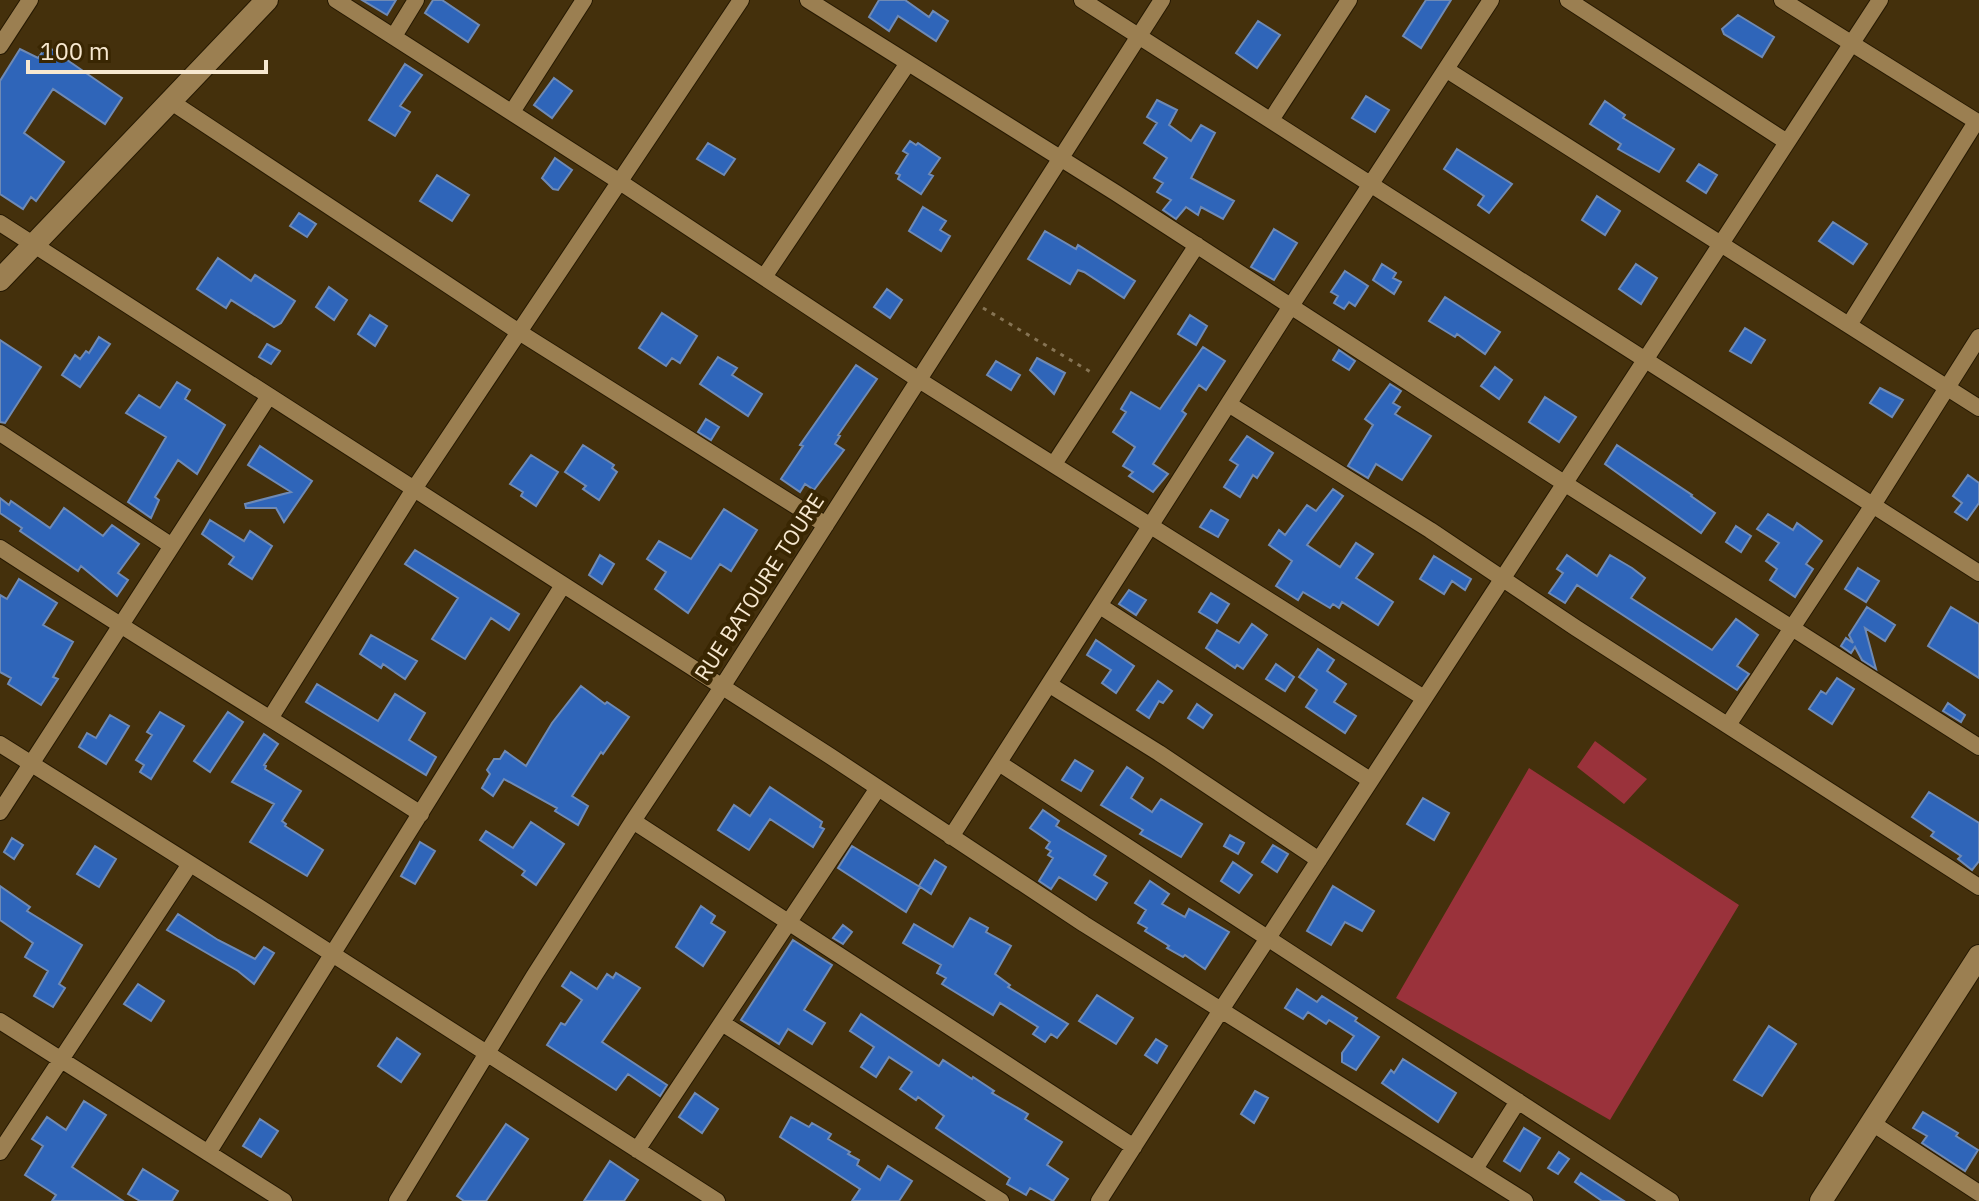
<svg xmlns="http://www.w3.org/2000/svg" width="1979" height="1201" viewBox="0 0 1979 1201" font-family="'IBM Plex Sans',sans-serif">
<rect width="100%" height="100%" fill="#44300c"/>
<path fill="#9a323b" d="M1595,741L1647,779L1624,804L1577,767Z
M1529,768L1739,905L1610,1120L1396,998Z"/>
<path fill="#2f65b9" stroke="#6f8ab5" stroke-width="2" d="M362,0H396L387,15Z
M433,0H442L479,25L468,42L425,13Z
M879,0H905L929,17L933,11L948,21L936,41L898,16L889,31L869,17Z
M1426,0H1451L1421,48L1403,36Z
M1738,15L1774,37L1762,57L1724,34L1722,29Z
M1258,21L1280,35L1257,68L1236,53Z
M47,46L122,98L105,124L53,89L24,133L64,162L36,201L31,197L23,209L0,194V81L20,49L38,58Z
M405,64L422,75L400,106L410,112L395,136L369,120Z
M554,78L572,91L552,118L534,105Z
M1366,96L1389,110L1375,132L1352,118Z
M1157,100L1177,110L1169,125L1191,141L1201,125L1215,133L1191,178L1234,201L1223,219L1201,207L1198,215L1186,207L1176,219L1163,210L1171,200L1157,192L1163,183L1154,178L1167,158L1144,143L1157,123L1147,117Z
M1605,101L1625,115L1623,118L1674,149L1659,172L1618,149L1621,144L1590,124Z
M910,141L916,145L918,143L940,158L929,174L933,176L921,194L898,179L900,175L896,173L908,154L903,151Z
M708,143L735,159L724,175L697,159Z
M1457,149L1512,184L1489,213L1478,205L1484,196L1444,169Z
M555,158L572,170L558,190L553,189L542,178Z
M1699,164L1717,175L1706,193L1687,181Z
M437,175L469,195L452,221L420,201Z
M1597,196L1620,211L1605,235L1582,220Z
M923,207L946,221L940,230L950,236L941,251L909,231Z
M299,213L316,224L307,237L290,226Z
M1833,222L1867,244L1853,264L1819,241Z
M1274,229L1297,243L1274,280L1251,267Z
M1045,231L1076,249L1078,245L1135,281L1124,298L1084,272L1078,270L1070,284L1028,259Z
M218,258L251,281L255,275L295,301L281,323L274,327L231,300L226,308L197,289Z
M1382,264L1396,273L1393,278L1401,282L1394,294L1373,280Z
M1636,264L1657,278L1641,304L1619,289Z
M1345,271L1368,286L1355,306L1349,302L1344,309L1334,303L1338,296L1331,292Z
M329,287L347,300L334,320L316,307Z
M887,289L902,300L890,318L874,307Z
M1445,297L1500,332L1485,354L1457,334L1455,337L1429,321Z
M662,313L697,336L680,363L672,358L666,366L639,348Z
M370,315L387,326L375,346L358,334Z
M1190,315L1207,326L1196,345L1178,334Z
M1745,328L1765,340L1751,363L1730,351Z
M99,337L110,344L80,387L62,375L75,355L80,359L86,351L89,353Z
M0,340L41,367L5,423L0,422Z
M267,344L280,351L271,364L259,357Z
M1203,347L1225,361L1206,390L1199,385L1182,411L1186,414L1153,464L1168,474L1153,492L1129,476L1133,472L1123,466L1135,447L1113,432L1126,412L1121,409L1131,392L1160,409Z
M1339,350L1355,361L1349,370L1333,360Z
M718,357L737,368L732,375L762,394L748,416L700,384Z
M1037,358L1065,373L1054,394L1030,370Z
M996,361L1020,375L1011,390L987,375Z
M856,365L877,379L838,435L840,436L835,444L844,450L814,490L805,484L800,492L781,479L803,446L800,445Z
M1495,367L1512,380L1499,399L1481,386Z
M177,382L190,390L185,399L225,425L197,474L178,460L155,497L159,500L151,518L128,502L166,437L126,413L139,395L160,408Z
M1390,384L1401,391L1393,403L1400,407L1395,414L1431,436L1402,480L1376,464L1368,478L1348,466L1373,425L1365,419Z
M1880,388L1903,400L1892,417L1870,403Z
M1545,397L1576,417L1559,442L1529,422Z
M706,419L719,427L711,440L698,432Z
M1247,436L1273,453L1257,478L1253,475L1240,497L1224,487L1238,465L1230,460Z
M583,445L614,465L612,468L617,472L599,500L583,489L586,486L565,472Z
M1617,445L1692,495L1691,496L1715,513L1701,533L1605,464Z
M260,446L312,481L284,522L276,508H246L245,504L291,492L248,465Z
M531,455L558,472L536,506L521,496L523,492L510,484Z
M1968,475L1979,483V503L1967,520L1955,512L1962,503L1953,496Z
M1333,489L1343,496L1307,545L1340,567L1356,543L1373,554L1356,578L1393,602L1378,625L1342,602L1339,608L1333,604L1330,608L1303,592L1298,600L1276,586L1292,561L1269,545L1279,530L1285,535L1307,505L1316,511Z
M0,498L9,505L11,501L50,528L64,508L103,536L112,525L139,544L118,573L128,580L117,596L81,566L78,571L20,531L22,528L0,513Z
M724,509L757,530L731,571L720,564L688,613L655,589L666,572L647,559L659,541L691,559Z
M1211,510L1228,520L1218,537L1200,527Z
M1768,514L1793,530L1797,523L1822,541L1806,564L1813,569L1795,597L1770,580L1777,569L1766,561L1779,543L1757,529Z
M210,520L244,541L250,531L272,546L252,579L229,564L234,557L202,534Z
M1736,526L1751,536L1741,552L1726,542Z
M415,550L519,614L509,630L491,618L465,659L432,639L458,598L405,564Z
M600,555L614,564L602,584L589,575Z
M1567,555L1597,576L1610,555L1632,568L1645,578L1631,598L1712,650L1736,619L1758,635L1737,666L1749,674L1737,690L1577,585L1565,603L1549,593L1563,573L1557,569Z
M1434,556L1471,579L1465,590L1452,581L1444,594L1420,579Z
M1858,568L1879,581L1866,602L1845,589Z
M19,579L57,603L43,625L73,642L53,677L58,679L41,705L8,684L11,678L0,672V595L7,599Z
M1129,590L1146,600L1136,615L1119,604Z
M1211,593L1229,604L1217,623L1199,612Z
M1867,607L1895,625L1885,641L1865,628L1876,669L1862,660L1855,647L1851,653L1841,646L1846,638L1853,643L1849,635Z
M1951,607L1979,624V678L1928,646Z
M1252,624L1267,635L1243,669L1237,665L1235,668L1206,648L1217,630L1239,643Z
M371,635L417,661L405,679L383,664L381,668L360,654Z
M1096,640L1134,666L1116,693L1102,683L1111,670L1087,655Z
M1318,649L1334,660L1327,671L1346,684L1334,702L1356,716L1345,733L1306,707L1317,690L1299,677Z
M1276,664L1294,677L1285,691L1266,679Z
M1837,678L1854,689L1832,724L1809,709L1821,691L1826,694Z
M1158,681L1172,691L1163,703L1159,701L1149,718L1137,710Z
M317,684L378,721L395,694L425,713L409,740L436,757L426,775L306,702Z
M581,686L605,704L607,702L629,717L603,754L601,752L572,796L588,806L578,825L555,811L557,808L504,779L493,796L482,788L490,774L487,770L494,759H500L505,751L526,766L552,723Z
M1948,703L1965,715L1961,722L1943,711Z
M1197,704L1212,715L1203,728L1188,718Z
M160,712L184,726L151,779L140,772L144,765L136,760L152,735L147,732Z
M228,712L243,722L210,772L194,761Z
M110,715L129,726L106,764L79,747L87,733L96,738Z
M264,734L278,744L264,765L266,766L265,769L301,791L282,821L286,824L285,826L323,850L307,876L250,842L274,804L232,782Z
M1075,760L1093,771L1081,791L1062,780Z
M1127,767L1143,778L1131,798L1152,812L1161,799L1202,824L1181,857L1140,834L1143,830L1101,805Z
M770,787L822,822L820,827L824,829L813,847L770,819L749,850L718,830L734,805L750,816Z
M1929,792L1979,823V861L1972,870L1958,859L1961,856L1931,836L1934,832L1912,817Z
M1423,798L1449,813L1434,840L1407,824Z
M1043,810L1059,821L1056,826L1106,856L1094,875L1107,883L1096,900L1059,877L1051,889L1039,881L1053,858L1048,855L1051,851L1046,848L1050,842L1030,828Z
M531,822L564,844L536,885L522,875L525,871L480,840L486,831L513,848Z
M1230,835L1244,843L1238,854L1224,846Z
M12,838L23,845L14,859L4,852Z
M420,842L435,851L415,884L401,876Z
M1273,845L1288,854L1277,872L1262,862Z
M95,846L116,859L99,887L77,874Z
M852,846L920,887L906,912L838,868Z
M935,860L946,867L931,894L919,886Z
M1233,862L1252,875L1239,893L1221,881Z
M1150,881L1169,894L1162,904L1185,917L1189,909L1229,932L1205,969L1185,955L1183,957L1167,948L1169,946L1145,931L1147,928L1138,923L1146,910L1135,903Z
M0,886L30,907L27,911L82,945L59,984L65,988L53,1007L34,996L48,971L25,957L33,943L0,920Z
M1333,886L1374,911L1362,931L1345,922L1331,945L1307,931Z
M701,906L715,916L711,923L725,932L703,966L676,947Z
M178,914L218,940L255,959L264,947L274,953L254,984L238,971L167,930Z
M970,918L988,928L986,932L1011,946L995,974L1010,985L1008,987L1068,1024L1057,1038L1051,1034L1045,1042L1033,1034L1038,1027L1000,1003L993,1015L942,984L946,978L937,973L941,965L903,943L914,924L953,947Z
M843,925L852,932L843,944L833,938Z
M793,940L832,965L804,1010L825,1023L812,1044L788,1029L779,1044L741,1020Z
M571,972L597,989L607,974L613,978L616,973L640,988L602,1042L667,1085L660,1096L628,1074L616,1090L547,1045L561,1023L565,1025L582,1000L562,986Z
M138,984L164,1001L151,1021L124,1004Z
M1297,989L1317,1002L1322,996L1357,1018L1355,1021L1379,1037L1356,1070L1342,1062V1053L1354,1036L1329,1020L1326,1024L1308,1012L1303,1019L1285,1008Z
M1097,995L1133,1018L1116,1044L1079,1021Z
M861,1014L939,1066L943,1060L972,1079L973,1077L994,1091L992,1093L1028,1114L1025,1119L1062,1142L1047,1165L1068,1179L1053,1201L1030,1188L1026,1195L1007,1184L1010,1178L936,1128L944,1116L918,1097L916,1100L900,1089L912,1072L889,1057L876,1077L861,1067L874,1047L850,1031Z
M1769,1026L1796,1044L1762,1096L1734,1080Z
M397,1038L420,1054L401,1082L378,1066Z
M1156,1039L1167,1046L1157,1063L1145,1055Z
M1403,1059L1456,1093L1438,1122L1382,1083L1391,1070L1394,1073Z
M1255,1091L1268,1098L1254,1123L1241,1114Z
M695,1093L718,1109L702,1133L679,1117Z
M84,1101L106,1115L72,1167L123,1201H52L56,1195L25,1175L43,1146L32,1139L47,1117L66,1130Z
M1923,1112L1958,1133L1956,1136L1978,1150L1965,1171L1922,1143L1927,1136L1913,1128Z
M791,1117L809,1127L812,1123L831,1134L828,1139L850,1152L848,1154L859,1160L857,1165L880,1180L888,1166L912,1181L899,1201H852L860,1189L780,1137Z
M260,1119L278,1131L261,1157L243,1146Z
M506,1124L528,1139L486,1201H464L457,1196Z
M1524,1128L1540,1138L1520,1171L1504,1161Z
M1559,1152L1569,1159L1558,1174L1548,1168Z
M610,1161L638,1180L624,1201H584Z
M143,1169L178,1191L172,1201H140L128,1194Z
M1581,1173L1624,1201H1602L1575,1182Z"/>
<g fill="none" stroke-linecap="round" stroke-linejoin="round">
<defs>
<path id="street" d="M336,0L620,182L919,380L1424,698
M808,0L1116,193L1564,483L1979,747
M1082,0L1979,573
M1568,0L1787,142
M1782,0L1979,123
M394,36L416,0
M0,46L30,0
M1447,70L1979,408
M170,101L519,332L826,525
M512,112L584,0
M1271,120L1349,0
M0,223L830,756L1084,924L1525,1201
M764,277L908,63
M1849,325L1976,122
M1230,405L1430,530L1576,628L1979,887
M0,433L172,546
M1054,464L1197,245
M0,548C139,639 281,724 421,814
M1100,606L1370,780
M1050,685L1159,753L1319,860
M271,717L414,489L741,0
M1728,725L1873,505L1979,337
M0,744L259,907L717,1201
M999,763L1671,1201
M0,812L269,396
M633,821L1134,1147
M951,837L1291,306L1491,0
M0,1021L284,1201
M722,1023L1001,1201
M1872,1123L1979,1193
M637,1150L878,788
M0,1152L190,864
M208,1153L563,585
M1475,1169L1518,1101
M397,1201L534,976L633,821L722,687L1162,0
M1099,1201L1221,1010L1880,0"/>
<path id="secondary" d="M0,280L267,0
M1821,1201L1979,956"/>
</defs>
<use href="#street" stroke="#261902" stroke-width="18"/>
<use href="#secondary" stroke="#261902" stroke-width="24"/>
<path stroke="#867454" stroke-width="3" stroke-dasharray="4 6" stroke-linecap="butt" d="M983,308L1094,374"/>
<use href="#street" stroke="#9b7f51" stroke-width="16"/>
<use href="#secondary" stroke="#9b7f51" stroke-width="22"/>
</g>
<g text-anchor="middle" stroke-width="8" stroke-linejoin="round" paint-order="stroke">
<g font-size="22" fill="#f7e8d0" stroke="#392602">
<text transform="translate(759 587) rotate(-57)" y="8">RUE BATOURE TOURE</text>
</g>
</g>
<path d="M28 60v12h238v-12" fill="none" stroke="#f7e8d0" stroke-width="4"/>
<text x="40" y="60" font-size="24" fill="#f7e8d0" stroke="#392602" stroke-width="6" paint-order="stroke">100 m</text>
</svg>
